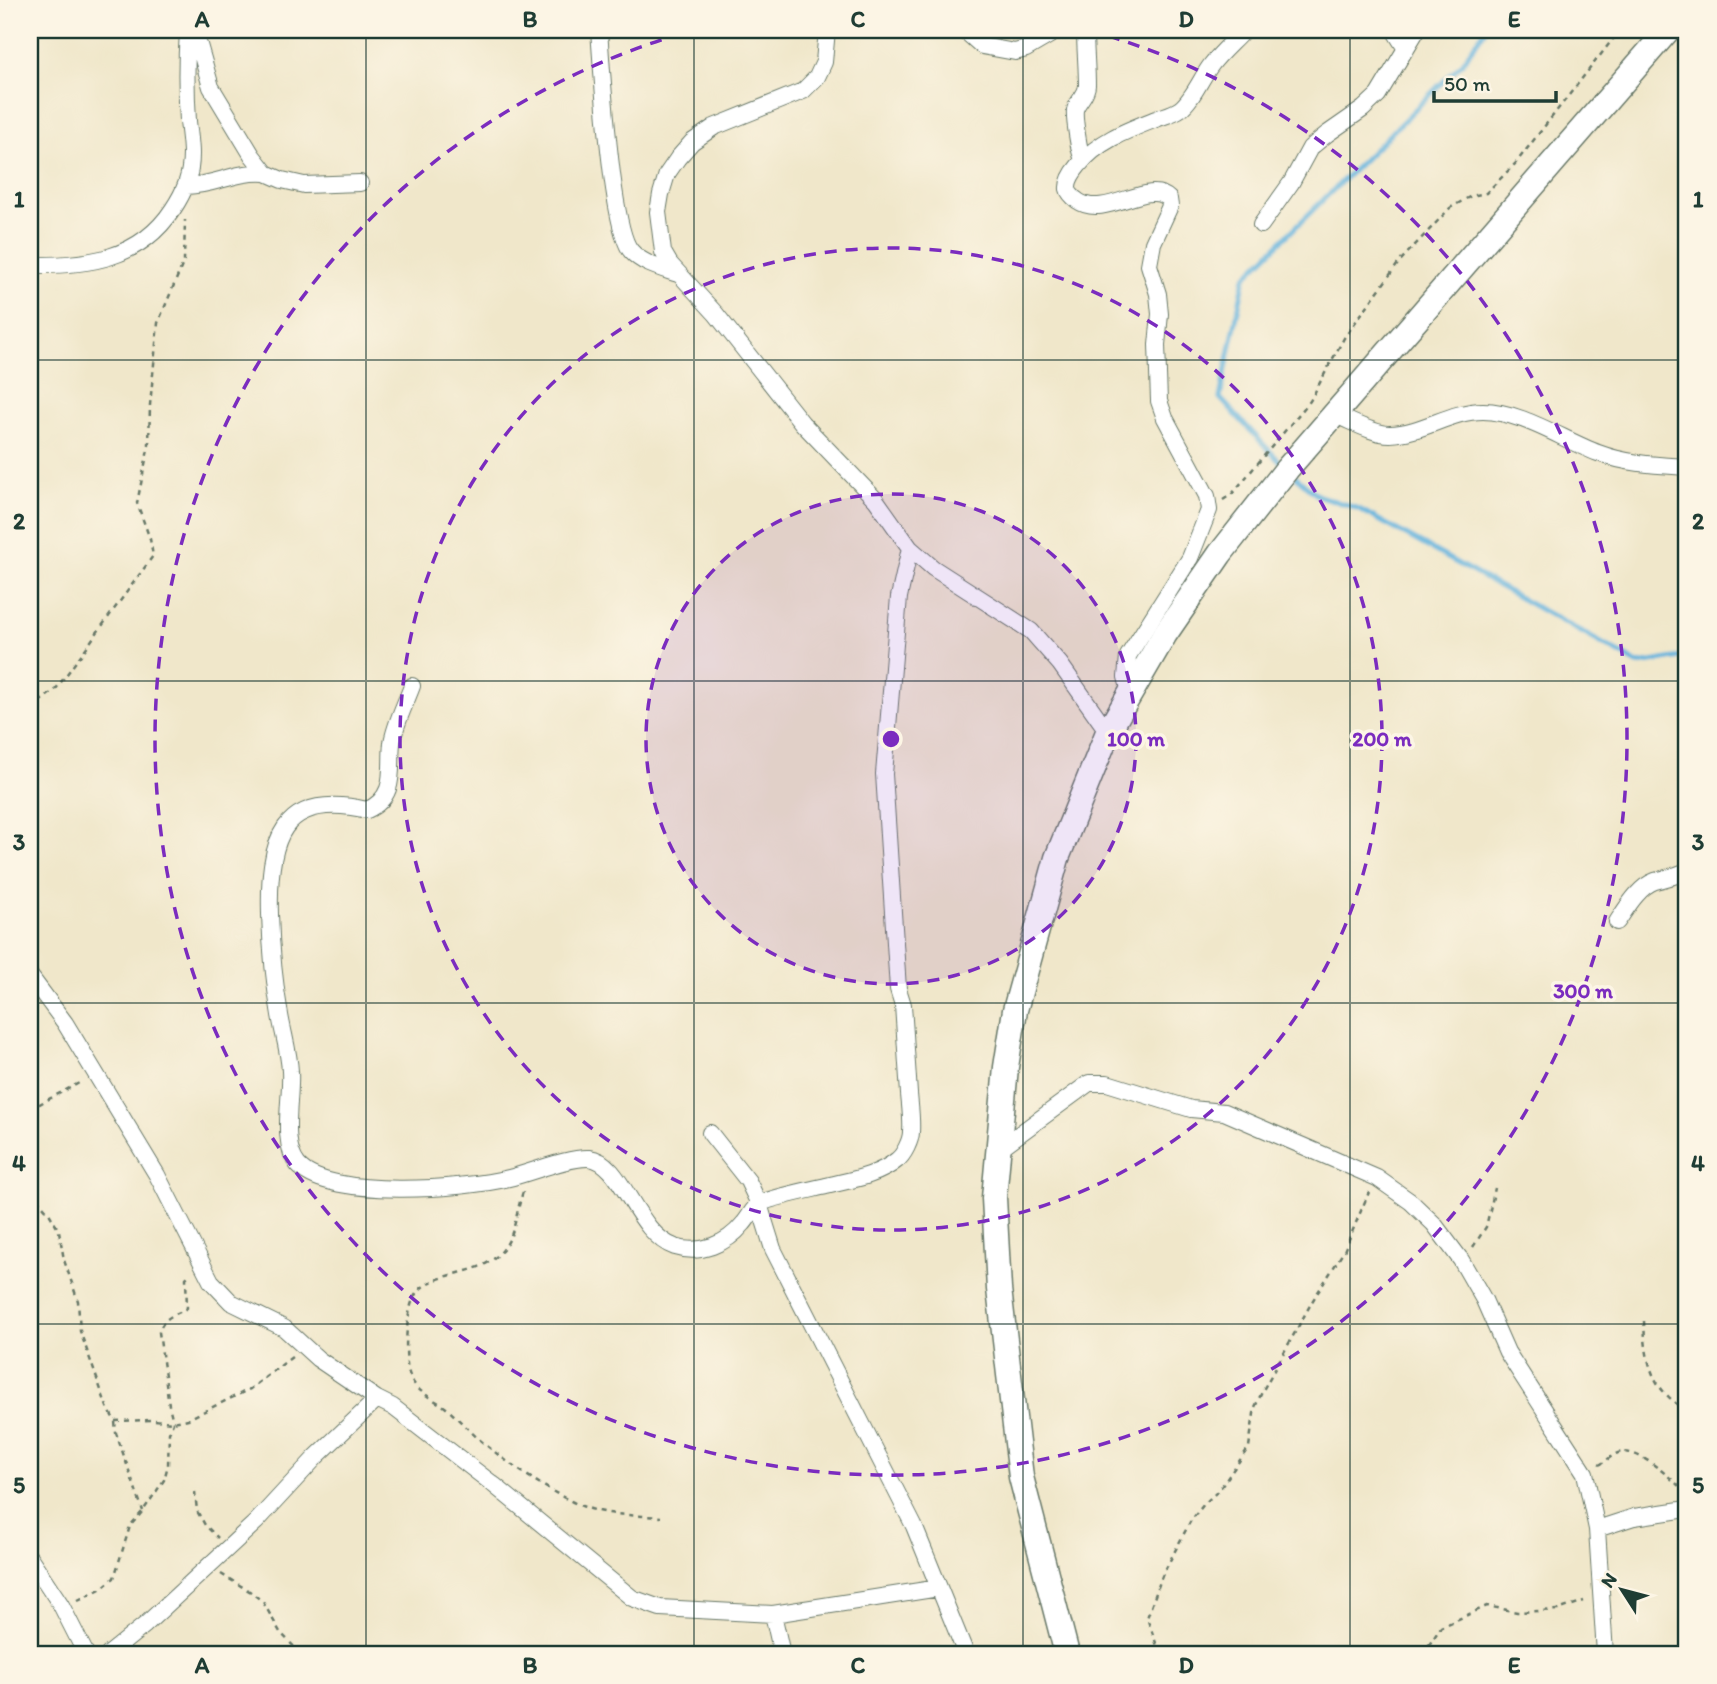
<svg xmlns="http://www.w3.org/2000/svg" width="1717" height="1684" viewBox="0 0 1717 1684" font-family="Itim,sans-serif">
<rect width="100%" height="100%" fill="#fcf5e5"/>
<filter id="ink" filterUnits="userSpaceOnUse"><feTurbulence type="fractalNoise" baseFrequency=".0143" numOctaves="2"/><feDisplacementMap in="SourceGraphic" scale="14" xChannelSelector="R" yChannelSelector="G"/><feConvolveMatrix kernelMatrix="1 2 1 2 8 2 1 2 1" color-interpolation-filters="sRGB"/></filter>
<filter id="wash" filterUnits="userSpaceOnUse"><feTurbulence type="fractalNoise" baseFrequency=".00686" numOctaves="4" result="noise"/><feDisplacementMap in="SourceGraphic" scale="28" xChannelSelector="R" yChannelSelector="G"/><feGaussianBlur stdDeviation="1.57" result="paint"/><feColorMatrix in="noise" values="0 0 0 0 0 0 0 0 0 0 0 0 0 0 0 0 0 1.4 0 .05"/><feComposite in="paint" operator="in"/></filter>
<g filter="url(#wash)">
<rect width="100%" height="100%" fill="#f0e7ca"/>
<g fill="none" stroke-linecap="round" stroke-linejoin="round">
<path stroke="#62b2dd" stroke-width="5" d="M1283,465L1220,398L1245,277L1462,63L1485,30
M1293,474L1317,495L1359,509L1639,664L1687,656"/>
</g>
</g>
<g filter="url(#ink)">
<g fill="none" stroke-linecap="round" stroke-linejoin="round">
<defs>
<path id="minor" d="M599,30C602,68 611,228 631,251C642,264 663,269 678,274
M827,30L824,62L817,77L803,91L714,127L692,142L678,158L667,174L661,194L658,212L663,252L670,264L716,314L802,423L876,500L910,548L933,568L1031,631L1060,664L1108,732
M964,30L982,46L1015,52L1026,49L1055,32L1063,30
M1394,30L1406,49
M188,31L199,45L211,87L252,155L266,173L282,180L304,185L360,183
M1083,159C1079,153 1074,118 1075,110C1077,101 1087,95 1087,85C1087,67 1085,49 1085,30
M187,186C217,185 234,171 266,173
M1261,225L1291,183L1310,148L1327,134L1363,109L1378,95L1417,30
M30,265C86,266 140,260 173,209C185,191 191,176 191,154C191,143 189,132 188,121C186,91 186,60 188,30
M1335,415C1351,421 1373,434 1390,434C1423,433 1450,411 1483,411C1521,411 1563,440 1598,453C1627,464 1656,465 1687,467
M412,686C405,705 395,724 392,743C389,769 398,796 367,810C280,790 268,842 270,914C271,947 274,982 280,1015C283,1033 289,1052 290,1071C292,1097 280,1143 298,1165C329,1200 466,1189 509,1178C530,1173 568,1157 589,1158C623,1161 635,1233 675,1247C700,1255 727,1244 743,1224C748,1219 753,1208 759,1204C766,1199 814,1189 826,1186C850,1180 878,1176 897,1160C904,1155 911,1140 911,1132C912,1120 910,1106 909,1094C907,1065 905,1035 903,1005L898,989L884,774L899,597L910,548
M1130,692L1126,677L1128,656L1190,558L1209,510L1207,496L1165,418L1159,401L1157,345L1160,314L1158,294L1149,265L1153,243L1170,206L1169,199C1149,178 1105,220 1078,201C1074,198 1069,194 1068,189C1067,180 1074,171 1079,165C1098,141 1128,130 1156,119C1163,116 1173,114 1180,109C1193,99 1201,78 1211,65C1221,52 1233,42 1244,30
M1617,922C1626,909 1638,887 1655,881C1666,878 1676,876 1687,871
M30,976L65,1023L157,1175L211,1281L231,1302L284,1328L318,1359L377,1399L393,1407L494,1485L632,1598L660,1608L773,1614L939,1588
M710,1133L748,1181L759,1204L773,1249L914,1526L966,1654
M999,1149L1089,1083H1107L1191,1109L1224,1112L1377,1178L1411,1202L1434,1224L1461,1260L1484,1300L1507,1352L1585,1473L1597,1529L1605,1654
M1597,1529L1634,1517L1687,1509
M30,1558L61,1605L86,1654
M773,1614L782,1654
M109,1654L145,1625L256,1522L316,1457L377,1399"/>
<path id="highway" d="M1067,1654L1021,1477L999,1289L994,1198L1006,1067L1015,1010L1057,858L1108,732L1165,634L1220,554L1287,469L1668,30"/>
</defs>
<use href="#minor" stroke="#687868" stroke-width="18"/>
<use href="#highway" stroke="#687868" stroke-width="27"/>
<path stroke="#687868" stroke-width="2.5" stroke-dasharray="5 5" stroke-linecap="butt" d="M1223,500L1232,494L1310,401L1344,338L1400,261L1450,208L1471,196L1486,193L1515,164L1620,30
M30,707L42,700L56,689L153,556L150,539L137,503L149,445L150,405L158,323L184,261L185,220
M30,1109L81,1082
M30,1191L49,1213L59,1231L64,1260L78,1301L80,1331L107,1407L115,1421L116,1433L143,1511
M523,1192C515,1214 516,1238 498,1255C477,1277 428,1271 414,1297C406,1313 403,1360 410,1376C416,1392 432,1398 445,1407C457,1417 468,1430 480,1440C507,1463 550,1493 582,1506C608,1516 634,1515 661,1517
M1473,1247L1486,1227L1495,1188
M1644,1321C1645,1346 1647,1375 1666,1394C1672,1401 1680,1406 1687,1412
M115,1421L154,1420L173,1422L188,1419L250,1389L292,1357
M1599,1465C1605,1462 1612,1455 1618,1453C1639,1446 1674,1481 1687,1494
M195,1492L197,1511L205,1525L218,1538
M221,1574L251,1592L263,1602L280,1632L301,1654
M78,1600L102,1588L114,1578L130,1526L143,1511L164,1480L168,1465L169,1433L173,1422L169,1405L159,1332C164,1316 174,1316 187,1308L186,1278L189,1275
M1160,1654L1147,1618L1162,1576L1190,1522L1204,1504L1219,1490L1249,1447L1255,1407L1263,1390L1313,1300L1344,1251L1369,1192
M1423,1654L1441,1627L1487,1606L1517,1612L1558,1610L1584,1601"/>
<use href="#minor" stroke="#fff" stroke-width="16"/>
<use href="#highway" stroke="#fff" stroke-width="24"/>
</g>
</g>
<path fill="none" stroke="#1f3d34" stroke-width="2" stroke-opacity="0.55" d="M366,30V1654M694,30V1654M1023,30V1654M1350,30V1654M30,360H1687M30,681H1687M30,1003H1687M30,1324H1687"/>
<circle cx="891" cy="739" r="245" fill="#7b2cbf" fill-opacity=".12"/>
<g fill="none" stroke="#7b2cbf" stroke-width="3.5" stroke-dasharray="12 9">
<circle cx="891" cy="739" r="245"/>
<circle cx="891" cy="739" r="491"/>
<path d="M1088 30A736 736 0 1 1 694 30"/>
</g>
<circle cx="891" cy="739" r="10" fill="#7b2cbf" stroke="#fcf5e5" stroke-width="3.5"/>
<g font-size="21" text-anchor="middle" font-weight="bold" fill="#7b2cbf" stroke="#fcf5e5" stroke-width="7" stroke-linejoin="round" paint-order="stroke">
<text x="1136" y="746">100 m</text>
<text x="1382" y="746">200 m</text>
<text x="1583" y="998">300 m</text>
</g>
<rect width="1717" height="1684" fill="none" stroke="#fcf5e5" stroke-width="77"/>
<g transform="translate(1622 1590) rotate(306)" stroke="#fcf5e5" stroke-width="5" paint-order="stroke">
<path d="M0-5L12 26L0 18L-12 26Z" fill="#1f3d34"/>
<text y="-10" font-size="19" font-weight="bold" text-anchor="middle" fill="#1f3d34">N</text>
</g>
<path d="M1434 91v10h122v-10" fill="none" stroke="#1f3d34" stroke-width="3.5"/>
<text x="1444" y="91" font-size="21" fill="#1f3d34" stroke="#fcf5e5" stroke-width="5" paint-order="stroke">50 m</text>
<rect x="38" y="38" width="1640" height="1608" fill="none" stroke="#1f3d34" stroke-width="2.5"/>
<g font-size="23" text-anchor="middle" font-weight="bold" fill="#1f3d34">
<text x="202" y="27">A</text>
<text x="530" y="27">B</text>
<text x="858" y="27">C</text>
<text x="1186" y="27">D</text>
<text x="1514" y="27">E</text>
<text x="19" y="207">1</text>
<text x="1698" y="207">1</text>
<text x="19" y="529">2</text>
<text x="1698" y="529">2</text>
<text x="19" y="850">3</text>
<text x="1698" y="850">3</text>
<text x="19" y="1171">4</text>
<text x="1698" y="1171">4</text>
<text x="19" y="1493">5</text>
<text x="1698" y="1493">5</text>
<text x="202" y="1673">A</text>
<text x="530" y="1673">B</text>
<text x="858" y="1673">C</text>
<text x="1186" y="1673">D</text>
<text x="1514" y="1673">E</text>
</g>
</svg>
